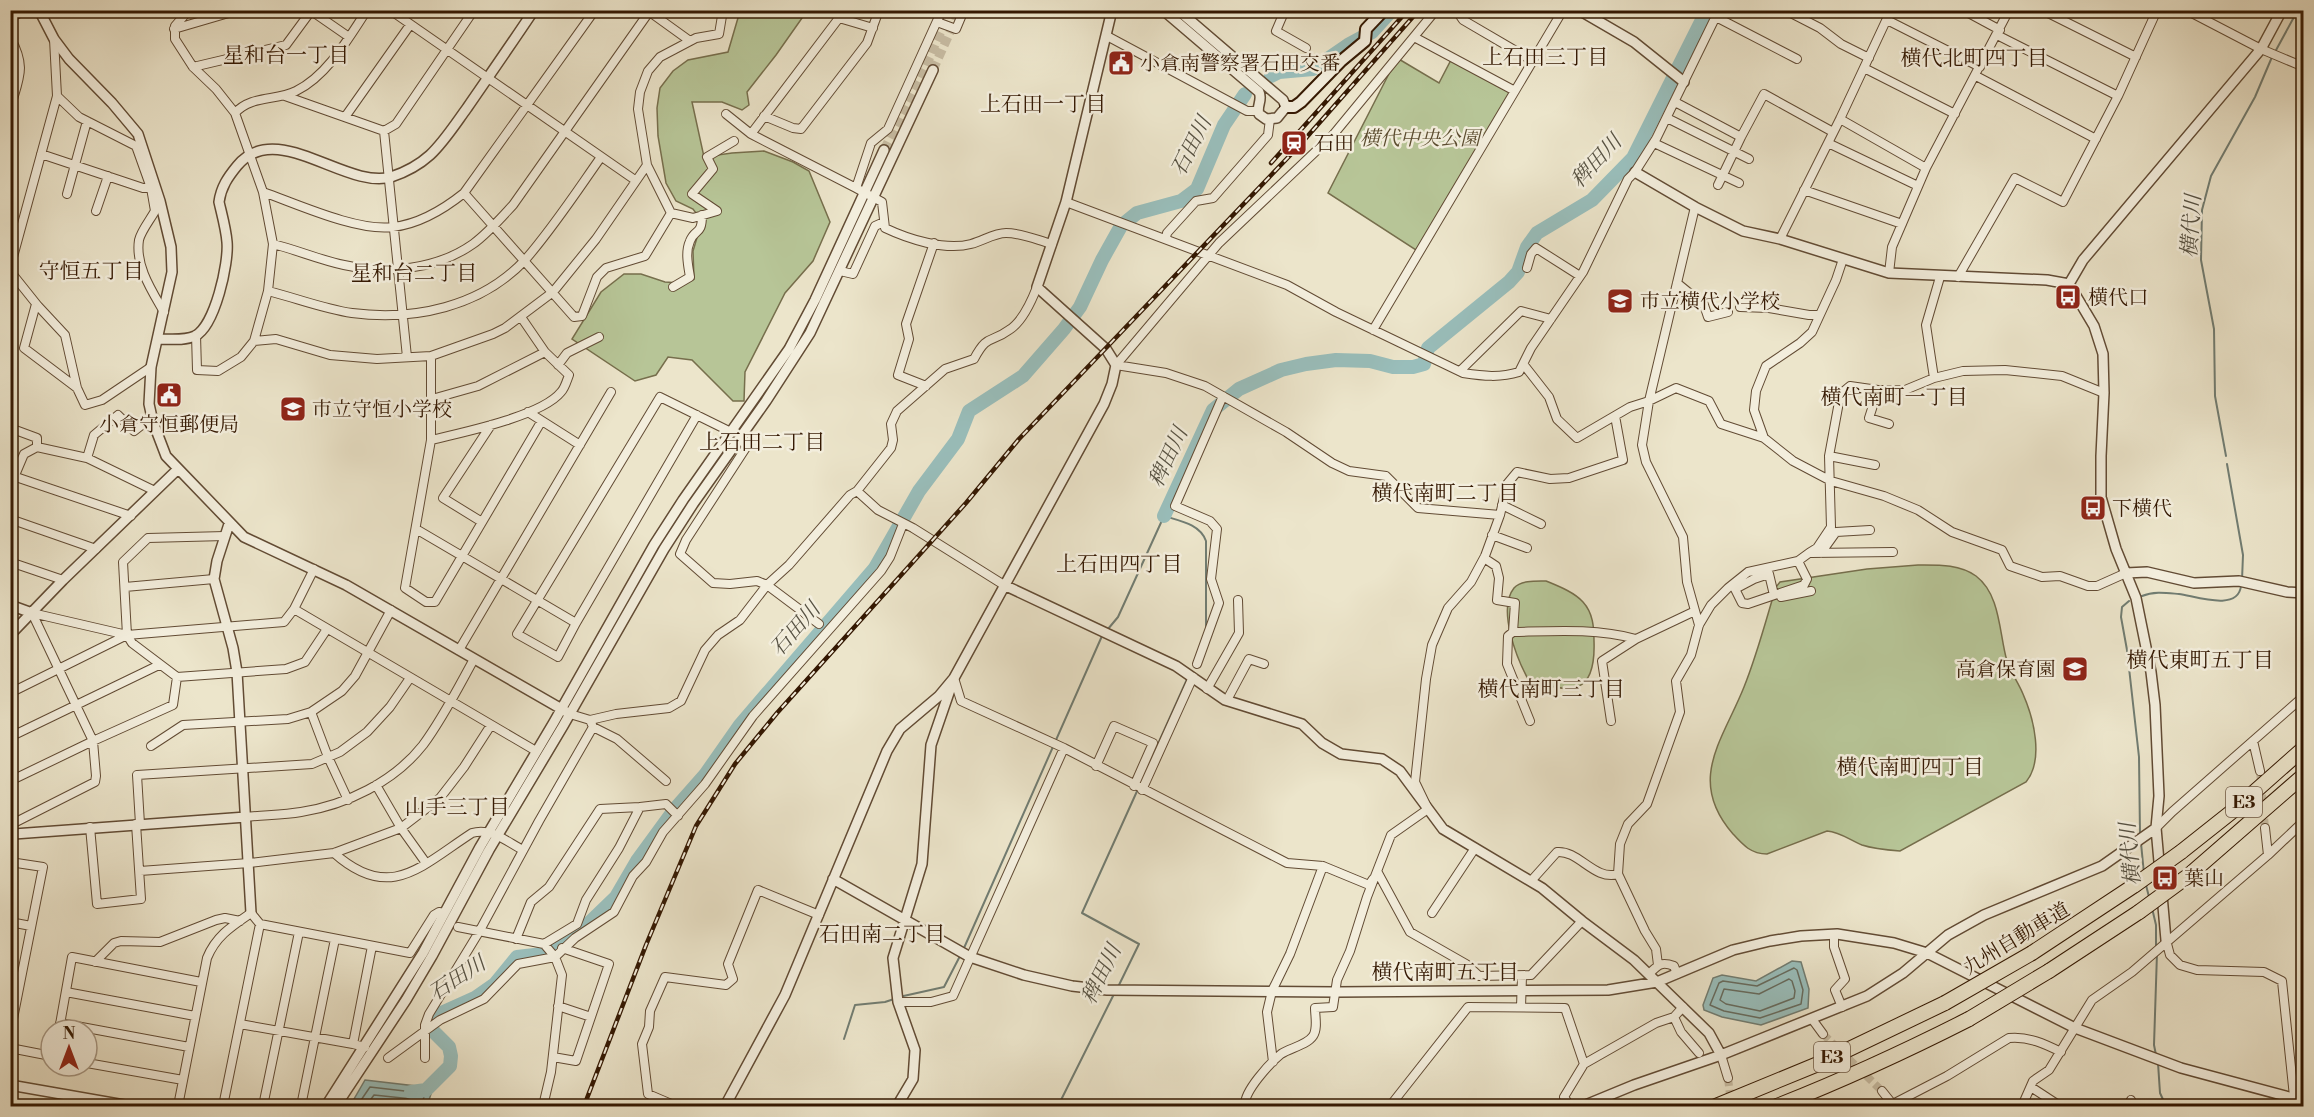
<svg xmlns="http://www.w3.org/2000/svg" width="2314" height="1117" viewBox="0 0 2314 1117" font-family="'Libre Bodoni','Noto Serif JP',serif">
<rect width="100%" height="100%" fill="#ece5cb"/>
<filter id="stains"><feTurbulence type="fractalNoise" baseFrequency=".00333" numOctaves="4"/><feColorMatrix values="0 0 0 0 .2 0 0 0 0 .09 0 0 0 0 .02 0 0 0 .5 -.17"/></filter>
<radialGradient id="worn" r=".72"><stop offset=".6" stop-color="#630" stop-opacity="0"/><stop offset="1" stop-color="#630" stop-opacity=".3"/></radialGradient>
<path fill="#b7c597" stroke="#766e4c" stroke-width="1.5" d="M740,11H807L776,55L747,92L749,105L742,110L722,102H692L704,157L732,153L764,151L793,162L809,171L830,222L813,261L785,293L745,372L744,401H733L692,360L668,357L656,375L635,381L572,339L601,292L624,274H641L665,282L681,283L694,279L693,251L702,221L693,209L676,201L666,183L658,136L657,108L660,88L673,71L688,60L728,52Z
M1397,58L1439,83L1452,58L1515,91L1419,252L1328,193Z
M1918,565C1938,565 1959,564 1976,576C2001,595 1999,634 2007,661C2011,673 2018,682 2023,694C2034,719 2044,760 2026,782L1900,851C1887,850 1874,849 1862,845C1850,840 1840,832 1827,831L1767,854C1751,854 1743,845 1733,834C1686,780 1723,740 1744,687C1757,655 1766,620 1776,587L1780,582L1867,569Z
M1546,581C1558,586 1574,592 1583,602C1593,613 1594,627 1594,641C1596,696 1571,695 1528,679C1517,659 1497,609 1514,588C1521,580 1537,581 1546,581Z"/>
<path fill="#99bebb" stroke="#717c71" stroke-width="1.5" d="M1792,961L1801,962L1809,989L1808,1008L1761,1025L1722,1017L1704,1010L1703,1005L1713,978L1722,975L1756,981Z
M365,1080L433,1088L427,1106H350Z"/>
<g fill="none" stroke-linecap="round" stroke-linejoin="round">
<path stroke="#666b5e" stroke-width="1.5" d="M1794,968L1797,970L1803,990L1801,1004L1760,1018L1724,1011L1710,1005L1719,983L1723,981L1757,986Z
M1789,979L1792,981L1795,991L1794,998L1760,1011L1726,1004L1720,1000L1724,989L1759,994Z
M357,1106L370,1087L422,1093L424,1096L422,1106
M366,1106L374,1095L412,1099L414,1106"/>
<path stroke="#717c71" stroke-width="2" d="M2275,52L2294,17
M2226,456L2215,396L2214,329L2201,260L2202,210L2211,176L2255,97L2272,57
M2227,464L2243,555L2242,580
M2142,596C2154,591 2167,593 2179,594C2195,596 2238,612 2241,586
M2129,601L2122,607L2121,617L2127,650L2139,757L2140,835
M1108,629L1118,617L1164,516C1180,521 1200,524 1206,541V630
M1140,784L1188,677
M2141,843L2144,874
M2146,885L2149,897
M2152,908L2156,925V947
M964,948L1102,636
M1118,987L1139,944L1082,913L1138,789
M899,997L944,987L960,956
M844,1039L855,1005L885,1002L894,999
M2156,1055L2154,1045L2157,953
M2158,1063L2160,1093L2166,1106
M1058,1106L1115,992"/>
<path stroke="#99bebb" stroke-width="14" d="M1271,76L1279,72L1313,69L1348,45L1372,32L1392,10
M1164,516L1213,410L1239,389L1281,370L1306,364L1336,360L1370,361L1393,367H1413L1424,364L1428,348L1509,282L1518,272L1527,247L1537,233L1592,200L1633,158L1707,10
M411,1092L426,1090L450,1066L451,1056L449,1047L430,1028L435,1016L475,998L495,984L517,957L543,954L588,924L616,897L637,861L675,809L705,775L740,725L875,568L919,491L958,439L969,411L1023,376L1064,329L1080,307L1102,260L1121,226L1137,213L1181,201L1197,189L1224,125L1245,94"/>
<path stroke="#c7bca3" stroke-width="8" stroke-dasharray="8 4" stroke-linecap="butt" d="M2260,771L2265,828
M1823,1034L1882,1091
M1728,1078L1731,1103"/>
<path stroke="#c7bca3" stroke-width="9" stroke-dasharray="9 4.5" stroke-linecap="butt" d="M933,70L960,10
M884,150L925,68L950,10"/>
<defs>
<path id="minor" d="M189,10L175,26V39L193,67L216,89L235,113L263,192L273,244L268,291L254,341L241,357L218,371L197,370L196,335
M310,10L349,37
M390,10L635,180
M647,10L690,41
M841,10L839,18L873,28
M942,10L888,129L871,143L856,188L882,202L885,228C908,239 945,251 971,244C983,241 994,233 1006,233C1022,233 1037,240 1052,244
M1285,10L1276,31L1306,48
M1456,10L1463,20L1533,61
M1785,10L1820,28L1841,44L1869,58
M1963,10L2000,30
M2042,10L2136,57
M2186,10L2261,49L2304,67
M2297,10L2304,11
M1716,17L1797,59
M1887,20L1980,67
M937,22L956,29L964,10
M174,29L239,10
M1997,35L2118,96
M1107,36L1247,111H1258
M10,37C27,68 19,77 10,109
M1414,37L1515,91
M193,67L286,45L311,11
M1864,68L1955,114
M1976,76L2096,139
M57,96L79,117L136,146L151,188
M285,96L384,131
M1675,102L1741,137L1764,94L1833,132
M235,113C251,95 276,101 296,91C327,76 348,39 367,10
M726,114L751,134L839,18
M764,116L793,128L801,129L867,43L879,10
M345,117L410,25
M1667,118L1749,159
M1840,119L1926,168
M384,131L407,357
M384,131L396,124L474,10
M751,134L856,188
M1654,143L1739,183
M1828,143L1918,186
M41,154L143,188H151L155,211C150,220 141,231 139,240C135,266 152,291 164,312
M1718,185L1741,137
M1804,190L1902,224
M263,192C297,204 358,232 393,227C419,224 444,209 464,193L595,10
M464,193L574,317L582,316L597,277L606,268L645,256L671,213L647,165L638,109L640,92L648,71L660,57L696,38L719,34L723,10
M67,194L87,121
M1066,202L1287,285L1336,312L1463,373C1483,376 1500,378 1519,372L1531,348L1583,272L1628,179L1635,172L1656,139L1719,10
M1695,207L1649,401L1642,445L1646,462L1683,537L1687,582L1699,625
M96,211L108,176
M671,213L693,218L717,211L692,194L713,169L707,157L734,141
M1166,238L1167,233L1196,201L1213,198L1268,135L1270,119
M1780,239L1840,119L1891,10
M273,244C297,250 320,260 344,265C387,274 436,270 473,244C488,233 500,219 513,205L649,12
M10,268L57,96L54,39
M1527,268L1531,254L1536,248L1580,276
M10,271L38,306L65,335L77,388L85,405L102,400L151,367
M840,271L853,274L875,226L884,222
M1889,273L1892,247L1926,168L2009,10
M1958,277L2015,178L2063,202L2118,96L2157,10
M1677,283L1704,305L1708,317L1728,312
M673,287L690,277C688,265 685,252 690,241C695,228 702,236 702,215
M268,291C296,298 324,309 352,313C414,321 481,307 525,260C553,228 577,191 601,157
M36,304L24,348L77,388
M1740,307L1769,308L1809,315H1819
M1373,330L1563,10
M254,341L276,339L330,355L377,359L431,356L493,334L505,328L553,292L596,239L647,165
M431,356V440L405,588L426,602H435L541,422
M558,365L567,353L599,337
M1116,365L1219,243L1333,135L1436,10
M1116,365L1166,373L1205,386L1286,432L1332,463L1349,471L1386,476L1418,508L1500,515
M1524,365L1549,397L1557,419L1577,438L1630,407L1649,401L1676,388L1709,401L1721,424L1764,438L1793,461L1831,481L1884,496L1918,510L1952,532L2002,550L2010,566L2042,577L2060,576L2088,586H2097L2126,573
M1460,371L1521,311L1551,319
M1934,378L1926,325L1940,277
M926,386L898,375L909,339L906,324L934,243
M1878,390L1869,418L1889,424
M432,399L478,386L545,352
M528,412L580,445
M697,415L576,623L558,657L517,634L660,397L731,432
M10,428L37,438V447L87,458L155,491
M1764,438L1754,410L1756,391L1766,366L1800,343L1812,332L1836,280L1843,259
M739,439L747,446L686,540L680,554L713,583L730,584L757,581L767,585L819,624
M431,440C461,433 542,416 561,392C565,388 567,380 569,375L545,352L521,317
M1829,456L1875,465
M87,458L94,435L118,415L134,431L152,417
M10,475L131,516
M10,487L24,454L37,447
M857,491L878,510L913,528L1004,585
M1502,505L1541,524
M10,519L96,549
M482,522L443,498L491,425
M416,529L576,623
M1492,535L1527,548
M225,536L148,538L123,562L127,635L132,643L177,677L286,669L305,662L327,629
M1811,553L1893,552
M1821,553L1836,532L1870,530
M1484,558L1496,566L1499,578L1497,600L1515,603L1513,632L1508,636L1507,664L1530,721
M10,562L63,580
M125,587L214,579
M1774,595L1769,574L1754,579L1735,589L1742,603L1748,604L1804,585L1807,579L1798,561
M1781,597L1811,591
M294,609L536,751
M32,613L127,635L284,622L294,609L314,569
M1513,632C1554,631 1596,628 1636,639L1695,611
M459,650L611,392
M1197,664L1219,603L1211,579L1217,529L1210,521L1175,506L1223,396
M954,678L961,701L1064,748L1287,863L1323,866L1369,885L1373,879
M1207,689L1239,633L1238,600
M10,693L127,635
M1227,700L1249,659L1264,664
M311,712L328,757L348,800
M570,714L590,720L616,714L669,708L681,701L705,650L718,635L740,620L767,585L789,565L850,495L857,491L891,448L893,440L891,424L897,411L945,369L974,359C988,333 990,344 1009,330C1022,322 1032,300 1037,287
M1611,721L1602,661L1636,639
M593,727L617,739L666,781
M10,737L159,665
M2253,741L2260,771
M151,746L183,725L288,719L311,712L342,691L355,676L391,610
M1096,766L1114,726L1153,743L1134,786
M10,781L93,741L173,705L177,677
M376,785L401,828L426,863
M1142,790L1193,677
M640,807L666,804L678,816
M246,817C264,815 283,815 301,812C346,805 394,782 423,745C443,718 458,688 474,659
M140,824L137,775L312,764L340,752L367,732L390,707L410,678
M10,825L95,782L96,776L93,741L32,613
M90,827L97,904L141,899L136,824
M2156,828L2172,812L2304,696
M2265,828L2268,855
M334,853C390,903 421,866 472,833C491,827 507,842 523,850
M10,862L43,867L10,1034
M140,871L249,863L334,853L401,828L440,798L464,767L491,725
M1378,873L1410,932L1466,964L1479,976L1531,975L1582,921
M1531,881L1557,852C1579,850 1594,881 1618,874
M1432,913L1475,848
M10,922L31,926
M458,927L544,944L555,957L562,975L551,1072L543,1106
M1834,934V947L1845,979L1835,990L1842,1007
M516,939L531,902L549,887L600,809L640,807L619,848L586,900L577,924L544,944
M2166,940L2170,955L2180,965L2197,970L2264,972L2282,981L2295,1106
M95,962L114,943L121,941L160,942L216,920L225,918L240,921
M1658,965L1656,949L1645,931L1618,874L1620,844L1628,824L1647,804L1680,712L1676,681L1691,655L1699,625L1711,605L1728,588L1748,572L1798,561L1809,553L1817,548L1831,527L1829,456L1839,402L1844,391L1850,386L1878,390H1905L1934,378L1963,371L2005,370L2062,376L2104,393
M1649,974C1658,965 1661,961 1674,966L1677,974
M66,992L195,1016
M898,1002H931L953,996L1064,748
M558,1006L591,1017
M1521,1007L1522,976
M1674,1017L1681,1032L1699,1053
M1812,1019L1823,1034
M60,1023L189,1047
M240,1024L353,1044
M59,1030L72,957L201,982
M365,1047L353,1044L372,946
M10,1048L51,1056
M1721,1055L1728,1078
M553,1057L576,1061L609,964L562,948
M388,1058L440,1020L484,999L518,964L555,957L575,938L614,912L633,876L646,862L663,832L705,784L753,716L881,571L890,557L903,524
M425,1058V1025L429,1014L479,932L539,821L593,727L590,720
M1273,1062L1267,1012L1272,991L1290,954L1323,866
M87,1063L183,1080
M1584,1064L1656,1023L1674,1017L1683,1007
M2031,1087L2060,1106
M1882,1091L1894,1106
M178,1106L207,958C216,936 232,926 251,913L260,924L410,953L434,915L439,912L444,913
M223,1106L260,924
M263,1106L299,932
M301,1106L335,939
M676,1106L648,1094L642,1044L649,1027L650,1011L665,977L726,985L733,979L728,964L758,890L819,915
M1245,1106C1243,1092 1270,1063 1281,1054C1290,1048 1307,1045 1313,1036C1318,1029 1315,1016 1315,1008L1333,1007L1337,980L1350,951L1367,897L1391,835L1428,809L1415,782L1426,679L1432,645L1448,608L1471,582L1485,556L1500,515L1507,484L1517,472L1550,479L1569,478L1623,460L1615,416
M1390,1106L1468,1007L1565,1008L1584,1064L1564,1097L1570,1106
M1889,1106L1947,1076L2009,1038C2028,1036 2045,1044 2061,1052
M2022,1106L2033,1081L2049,1070L2092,1000L2132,972L2268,855L2304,821
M2128,1106L2131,1100"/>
<path id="tertiary" d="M39,10L54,39L69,59L112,103L138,134L160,201L171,247L172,272L151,367L149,404L153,422L166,456L244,537L346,585L565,711
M1163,10L1259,92C1263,100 1256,106 1259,114L1266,119L1277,118L1286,107L1283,100L1178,10
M1579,10L1634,42L1684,82
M10,17L23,10
M1635,172L1695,207L1743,231L1780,239L1889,273L2047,280L2069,284
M2069,284L2094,326L2103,354L2104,393L2101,456V497L2116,549L2136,598L2151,672L2155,705L2159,796L2156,828L2166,940
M2069,284L2083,260L2261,49L2282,10
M158,339C170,339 184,341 195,336C215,326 229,263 227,242C226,229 222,215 219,202C221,187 228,177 237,166C276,118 346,190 391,177C406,172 419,165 430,155C444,142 456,123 467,108C489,76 512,43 534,10
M229,524L217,561L214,579L233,648L237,672L251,913
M2126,573L2147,572L2194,583L2239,581L2287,592L2304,593
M1004,585L1176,666L1225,700L1302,724L1322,743L1341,754L1382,759L1400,771L1443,829L1542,888L1582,921L1634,960L1709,1033L1721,1055
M10,605L32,613
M10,635L63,580L178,469
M10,832L14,834L246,817
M833,879L970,957L1024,975L1072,986L1107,990L1336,992L1608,990L1657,982L1733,950L1770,941L1801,936L1837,934L1894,943L1927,953L2075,1028L2181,1068L2304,1101
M10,1085L130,1106
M326,1106L423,953L480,847L554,722L654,545L683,500L789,349L815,300L884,150
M336,1106L406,1000L432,956L489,850L563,726L664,549L693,504L766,401L810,333L933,70
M725,1106L785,995L887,751L900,729L939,696L954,678L1104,404L1112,384L1116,365L1106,349L1037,287L1066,202L1112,10
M897,1106L913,1079L915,1050L898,1002L893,958L922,864L931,745L952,684
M1583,1106L1634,1085L1721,1055L1867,996L1903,973L1948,935L1984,915L2102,866L2156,828"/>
<path id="secondary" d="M1286,107H1294L1301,102L1341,61L1365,41L1366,29L1384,10"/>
<path id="motorway" d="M2181,852L2234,810L2304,748
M2188,876L2304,775
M2032,953L2135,885
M2049,971L2139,912
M1716,1106L1818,1064L1945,1003
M1777,1106C1843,1080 1906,1051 1969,1019"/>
</defs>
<use href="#minor" stroke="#624b34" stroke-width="10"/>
<use href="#tertiary" stroke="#624b34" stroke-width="12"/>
<use href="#secondary" stroke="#341802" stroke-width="14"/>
<use href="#motorway" stroke="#341802" stroke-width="16"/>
<use href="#minor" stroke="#f3eedd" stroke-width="8"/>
<use href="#tertiary" stroke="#f3eedd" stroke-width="9"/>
<use href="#secondary" stroke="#f3eedd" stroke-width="10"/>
<use href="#motorway" stroke="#ece5cb" stroke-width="14"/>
<defs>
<path id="rail" d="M1271,163L1408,10
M584,1106L646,945L696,826L735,764L777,713L966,503L1019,439L1298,147L1419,10"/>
</defs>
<use href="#rail" stroke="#341802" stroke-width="4.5"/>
<use href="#rail" stroke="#f3eedd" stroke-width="2" stroke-dasharray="7" stroke-linecap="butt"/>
<defs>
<path id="motorway-bridge" d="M2135,885L2181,852
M2139,912L2188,876
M1945,1003L2032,953
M1969,1019L2049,971"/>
</defs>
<use href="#motorway-bridge" stroke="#341802" stroke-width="16" stroke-linecap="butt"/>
<use href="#motorway-bridge" stroke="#ece5cb" stroke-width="14"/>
</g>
<defs>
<symbol id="civic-square" viewBox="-11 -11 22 22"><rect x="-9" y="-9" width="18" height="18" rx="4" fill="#8f2418" stroke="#f3eedd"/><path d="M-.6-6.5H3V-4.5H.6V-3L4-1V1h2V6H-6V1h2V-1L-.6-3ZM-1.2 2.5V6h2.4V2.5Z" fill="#fff"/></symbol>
<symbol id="station-square" viewBox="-11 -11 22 22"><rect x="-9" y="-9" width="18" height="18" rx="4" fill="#8f2418" stroke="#f3eedd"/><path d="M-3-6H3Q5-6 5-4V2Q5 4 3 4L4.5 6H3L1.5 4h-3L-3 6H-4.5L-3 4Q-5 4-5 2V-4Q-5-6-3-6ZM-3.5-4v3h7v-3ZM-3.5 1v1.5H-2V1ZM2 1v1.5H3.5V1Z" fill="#fff"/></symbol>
<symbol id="bus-square" viewBox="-11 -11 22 22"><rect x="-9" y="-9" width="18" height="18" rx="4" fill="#8f2418" stroke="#f3eedd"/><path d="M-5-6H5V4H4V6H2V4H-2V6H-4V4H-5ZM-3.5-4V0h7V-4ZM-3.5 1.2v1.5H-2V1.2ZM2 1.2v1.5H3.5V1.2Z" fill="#fff"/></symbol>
<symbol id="school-square" viewBox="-11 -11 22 22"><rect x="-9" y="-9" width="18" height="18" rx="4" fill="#8f2418" stroke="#f3eedd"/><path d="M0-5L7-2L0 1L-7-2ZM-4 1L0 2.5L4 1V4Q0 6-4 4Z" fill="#fff"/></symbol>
</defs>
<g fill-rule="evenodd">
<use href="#civic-square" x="1106" y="48" width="30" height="30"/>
<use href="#station-square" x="1279" y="128" width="30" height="30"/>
<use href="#bus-square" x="2053" y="282" width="30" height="30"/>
<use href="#school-square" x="1605" y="286" width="30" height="30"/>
<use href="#civic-square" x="154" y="380" width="30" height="30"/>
<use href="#school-square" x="278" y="394" width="30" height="30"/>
<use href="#bus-square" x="2078" y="493" width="30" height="30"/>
<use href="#school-square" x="2060" y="654" width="30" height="30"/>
<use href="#bus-square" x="2150" y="863" width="30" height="30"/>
</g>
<g text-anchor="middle" stroke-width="5" stroke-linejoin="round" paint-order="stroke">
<g fill="#f3eedd" stroke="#6d5844" stroke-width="1.5">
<rect x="2226" y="787" width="36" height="30" rx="4.5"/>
<rect x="1814" y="1042" width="36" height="30" rx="4.5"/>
</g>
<g font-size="18" font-weight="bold" fill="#341802">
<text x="2244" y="808">E3</text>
<text x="1832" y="1063">E3</text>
</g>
<g font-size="20" fill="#341802" stroke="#f3eedd" text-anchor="start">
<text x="1140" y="70">小倉南警察署石田交番</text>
<text x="1314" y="150">石田</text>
<text x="2088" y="304">横代口</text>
<text x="1640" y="308">市立横代小学校</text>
<text x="312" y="416">市立守恒小学校</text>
<text x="169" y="431" text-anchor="middle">小倉守恒郵便局</text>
<text x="2112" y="515">下横代</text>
<text x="2056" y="676" text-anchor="end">高倉保育園</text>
<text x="2184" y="885">葉山</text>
</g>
<g font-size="20" font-style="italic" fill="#5b4c2f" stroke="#f3eedd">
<text x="1420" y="145">横代中央公園</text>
</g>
<g font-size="20" fill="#341802" stroke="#f3eedd">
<text transform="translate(2016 938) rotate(-31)" y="7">九州自動車道</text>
</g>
<g font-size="21" fill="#341802" stroke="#f3eedd">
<text x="286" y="62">星和台一丁目</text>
<text x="1545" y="64">上石田三丁目</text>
<text x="1974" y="65">横代北町四丁目</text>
<text x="1043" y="111">上石田一丁目</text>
<text x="91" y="278">守恒五丁目</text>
<text x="414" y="280">星和台二丁目</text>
<text x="1894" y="404">横代南町一丁目</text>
<text x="762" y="449">上石田二丁目</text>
<text x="1445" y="500">横代南町二丁目</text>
<text x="1119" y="571">上石田四丁目</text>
<text x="2200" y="667">横代東町五丁目</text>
<text x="1551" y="696">横代南町三丁目</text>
<text x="1910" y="774">横代南町四丁目</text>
<text x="457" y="814">山手三丁目</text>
<text x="882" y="941">石田南二丁目</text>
<text x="1445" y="979">横代南町五丁目</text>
</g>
<g font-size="21" font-style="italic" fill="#575243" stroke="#f3eedd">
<text transform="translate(1191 146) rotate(-63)" y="7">石田川</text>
<text transform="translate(1596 161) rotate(-47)" y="7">稗田川</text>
<text transform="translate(2191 226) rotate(-86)" y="7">横代川</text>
<text transform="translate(1168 457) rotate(-65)" y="7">稗田川</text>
<text transform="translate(795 629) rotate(-49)" y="7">石田川</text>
<text transform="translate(2130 854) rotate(-95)" y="7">横代川</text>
<text transform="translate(1101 974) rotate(-64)" y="7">稗田川</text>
<text transform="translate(457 978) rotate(-33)" y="7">石田川</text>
</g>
</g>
<rect width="2314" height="1117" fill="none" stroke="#ece5cb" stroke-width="36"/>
<rect x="12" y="12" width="2290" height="1093" fill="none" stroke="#341802" stroke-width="3"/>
<rect x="18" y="18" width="2278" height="1081" fill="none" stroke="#341802" stroke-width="1.5"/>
<g transform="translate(69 1048)"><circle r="28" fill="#f3eedd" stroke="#a79885" stroke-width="1.5"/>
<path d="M0-4.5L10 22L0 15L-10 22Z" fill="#8f2418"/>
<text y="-9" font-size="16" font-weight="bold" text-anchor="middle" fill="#341802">N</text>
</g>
<rect width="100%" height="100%" filter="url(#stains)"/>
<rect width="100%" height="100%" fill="url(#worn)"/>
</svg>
